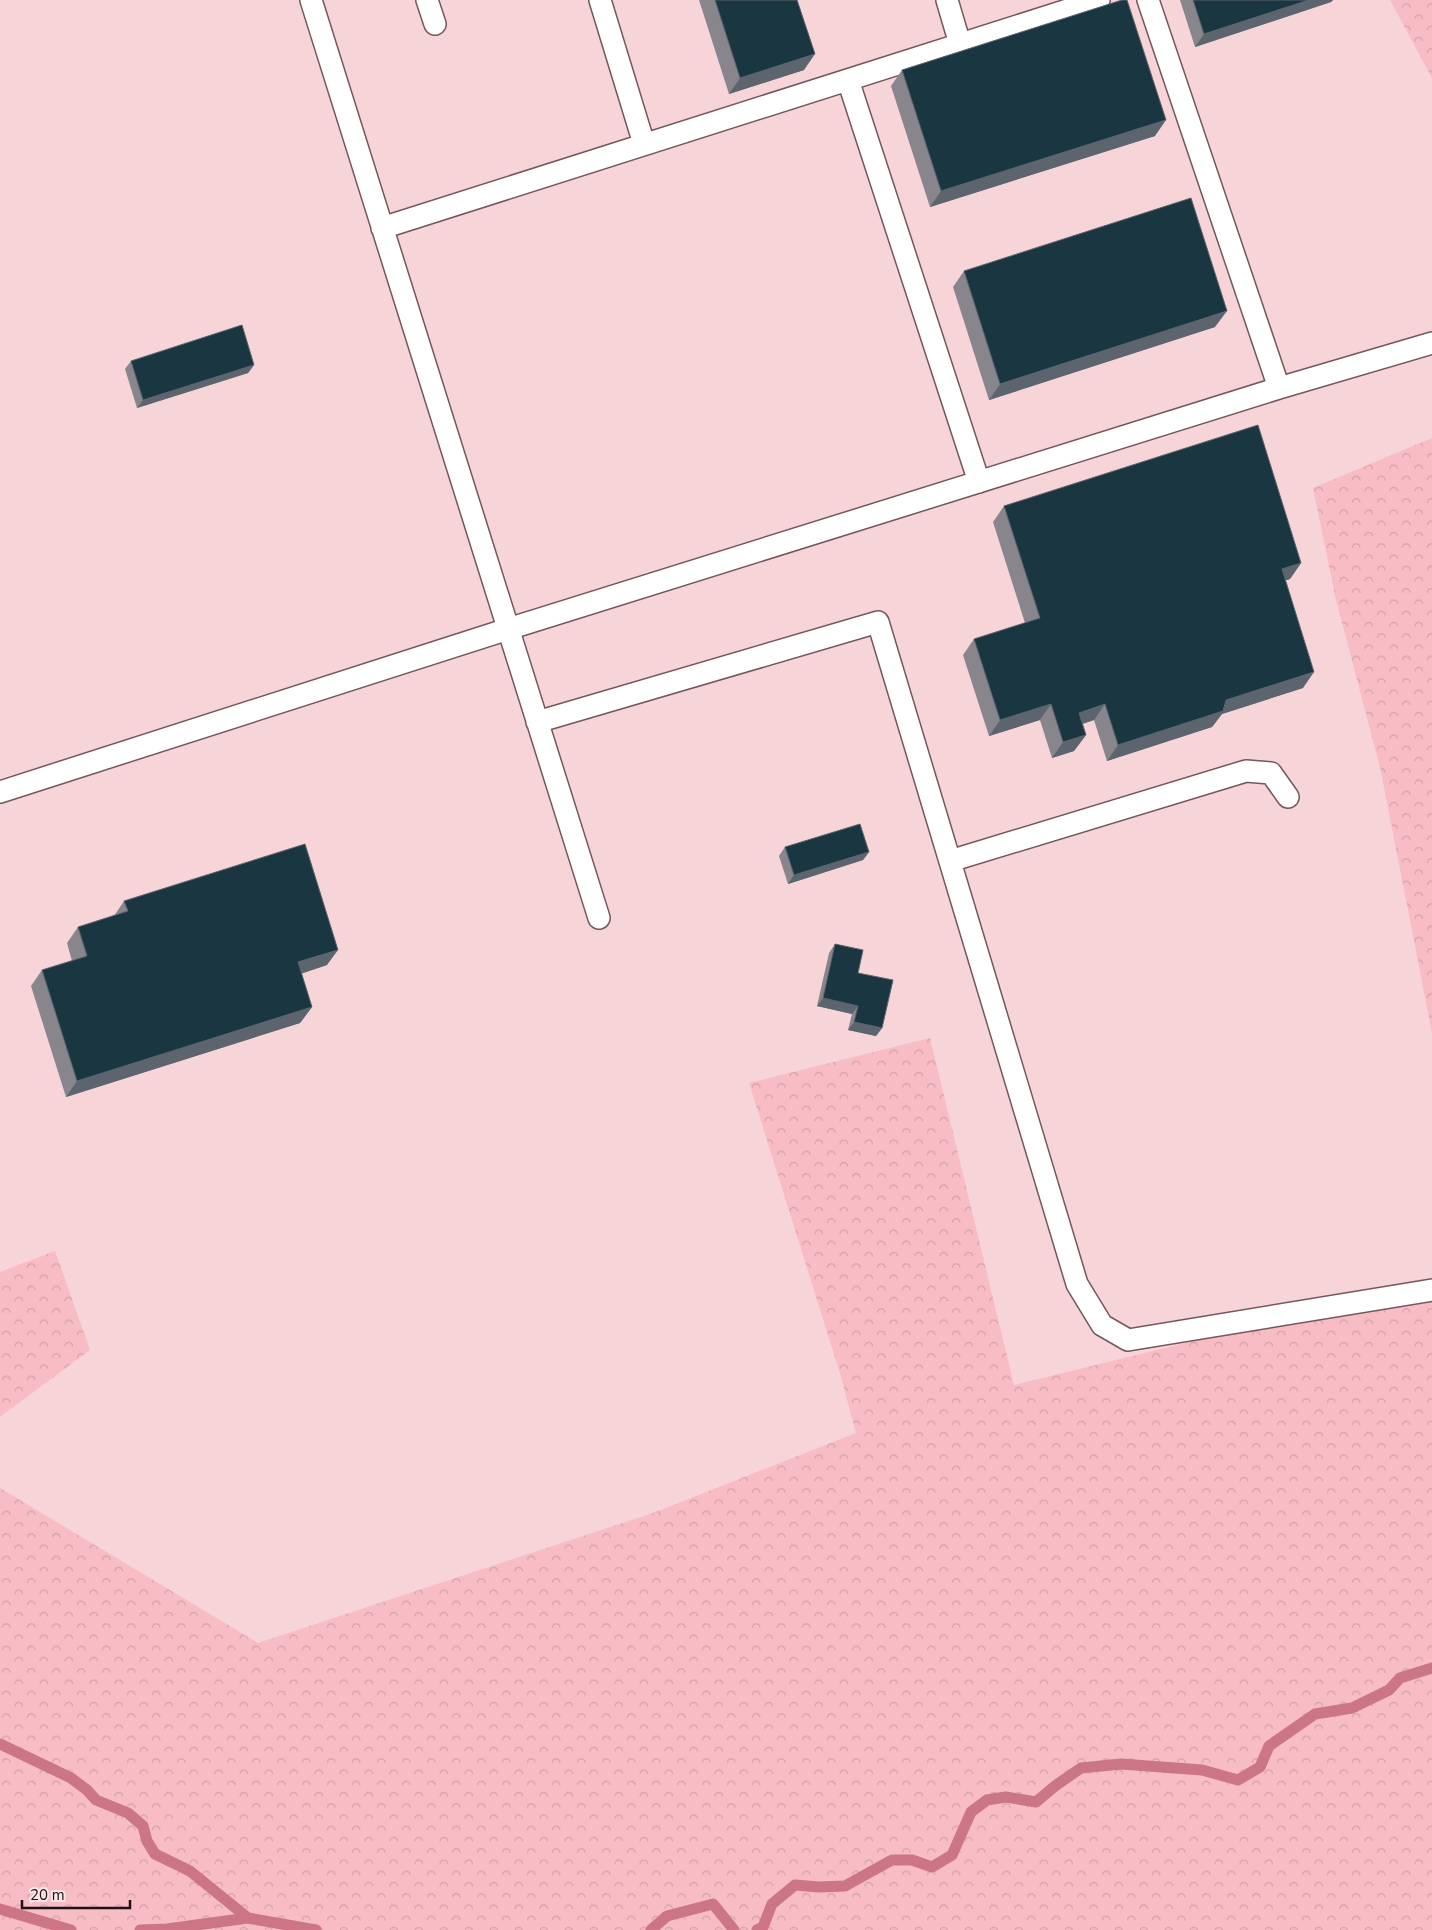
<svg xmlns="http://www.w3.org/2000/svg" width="1432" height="1930" viewBox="0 0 1432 1930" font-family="'Nunito Sans',sans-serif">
<defs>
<pattern id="forest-crowns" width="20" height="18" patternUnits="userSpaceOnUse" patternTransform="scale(1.25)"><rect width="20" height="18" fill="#f7bcc4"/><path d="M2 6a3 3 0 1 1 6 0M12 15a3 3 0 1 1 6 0" fill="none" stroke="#d3a1a8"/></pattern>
</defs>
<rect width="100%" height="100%" fill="#f7d4d8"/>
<path fill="url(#forest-crowns)" d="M1390,0H1432V78Z
M1432,438V1033L1380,767L1336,600L1313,488Z
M930,1038L1014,1385L1340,1305L1432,1290V1930H0V1488L258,1643L653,1513L856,1433L839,1370L749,1083Z
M55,1251L90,1350L0,1417V1272Z"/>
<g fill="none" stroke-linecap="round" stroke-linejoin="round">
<path stroke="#cc7584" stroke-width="11" d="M0,1744L71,1778L87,1790L96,1800L128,1813L143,1826L147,1841L155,1854L190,1871L248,1918
M0,1909L71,1930
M140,1930L167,1929L248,1918L316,1930
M651,1930L667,1916L713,1904L734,1930
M757,1930L763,1927L772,1904L795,1885L819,1887L845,1886L892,1860H912L932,1867L952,1855L971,1812L987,1800L1006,1797L1036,1802L1055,1786L1081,1768L1121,1764L1202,1770L1238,1780L1260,1767L1269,1746L1315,1714L1352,1708L1389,1690L1400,1678L1432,1668"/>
<defs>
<path id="service" d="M311,0L599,918
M427,0L435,24
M600,0L644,144
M947,0L960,44
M848,80L979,482
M382,228L1099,0
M1279,388L1432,343
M537,722L878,622L1077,1284L1102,1325L1128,1340L1432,1290
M0,792L508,629L1279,388L1148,0
M950,861L1246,771L1271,773L1288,797"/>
</defs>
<use href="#service" stroke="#74575b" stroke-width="24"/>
<use href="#service" stroke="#fff" stroke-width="21"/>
</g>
<path fill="#88858c" d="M699,0H797L804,70L729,94Z
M1180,0H1333L1331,2L1195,47Z
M902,70L1155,136L930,207L891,86Z
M964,271L1215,327L989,400L953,287Z
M131,361L254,365L248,373L137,408L125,369Z
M1004,506L1301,563L1290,579L1285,580L1303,688L1222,714L1212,727L1107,761L1094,720L1082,724L1086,735L1074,751L1052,758L1040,720L989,736L963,655L974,639L1025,623L993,522Z
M785,847L869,852L863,860L788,884L779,856Z
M124,901L327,965L301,974L312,1007L300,1023L66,1097L31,986L42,970L72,961L67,943L78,927L114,916Z
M835,944L858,973L882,1028L876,1036L848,1030L852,1014L817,1006L829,953Z"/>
<path fill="#5c656e" d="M1309,0H1333L1331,2L1195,47L1204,34Z
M815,54L804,70L729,94L740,78Z
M1166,120L1155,136L930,207L941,191Z
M1227,311L1215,327L989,400L1000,384Z
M254,365L248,373L137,408L143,400Z
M1301,563L1290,579L1271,585L1282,569Z
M1314,672L1303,688L1222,714L1212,727L1107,761L1118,745L1226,700Z
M1051,704L1040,720L989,736L1000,720Z
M1105,704L1094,720L1068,729L1079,713Z
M1086,735L1074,751L1052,758L1063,742Z
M869,852L863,860L788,884L794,875Z
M338,950L327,965L287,978L298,962Z
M823,998L858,1006L852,1014L817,1006Z
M312,1007L300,1023L66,1097L77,1081Z
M854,1022L882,1028L876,1036L848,1030Z"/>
<path fill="#193641" stroke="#5c656e" d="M715,0H797L815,54L740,78Z
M1122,0H1127L1166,120L941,191L902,70Z
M1193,0H1309L1204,34Z
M1191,198L1227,311L1000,384L964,271Z
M242,325L254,365L143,400L131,361Z
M1258,425L1301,563L1282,569L1314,672L1226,700L1223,711L1118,745L1105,704L1079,713L1086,735L1063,742L1051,704L1000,720L974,639L1040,618L1004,506Z
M860,824L869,852L794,875L785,847Z
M305,844L338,950L298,962L312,1007L77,1081L42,970L87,956L78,927L128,911L124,901Z
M835,944L863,950L858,973L893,980L882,1028L854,1022L858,1006L823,998Z"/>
<path d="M22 1900v8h108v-8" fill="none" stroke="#1e1214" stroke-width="2.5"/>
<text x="30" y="1900" font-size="15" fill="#1e1214" stroke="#fbe5e8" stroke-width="4" paint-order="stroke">20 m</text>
</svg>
